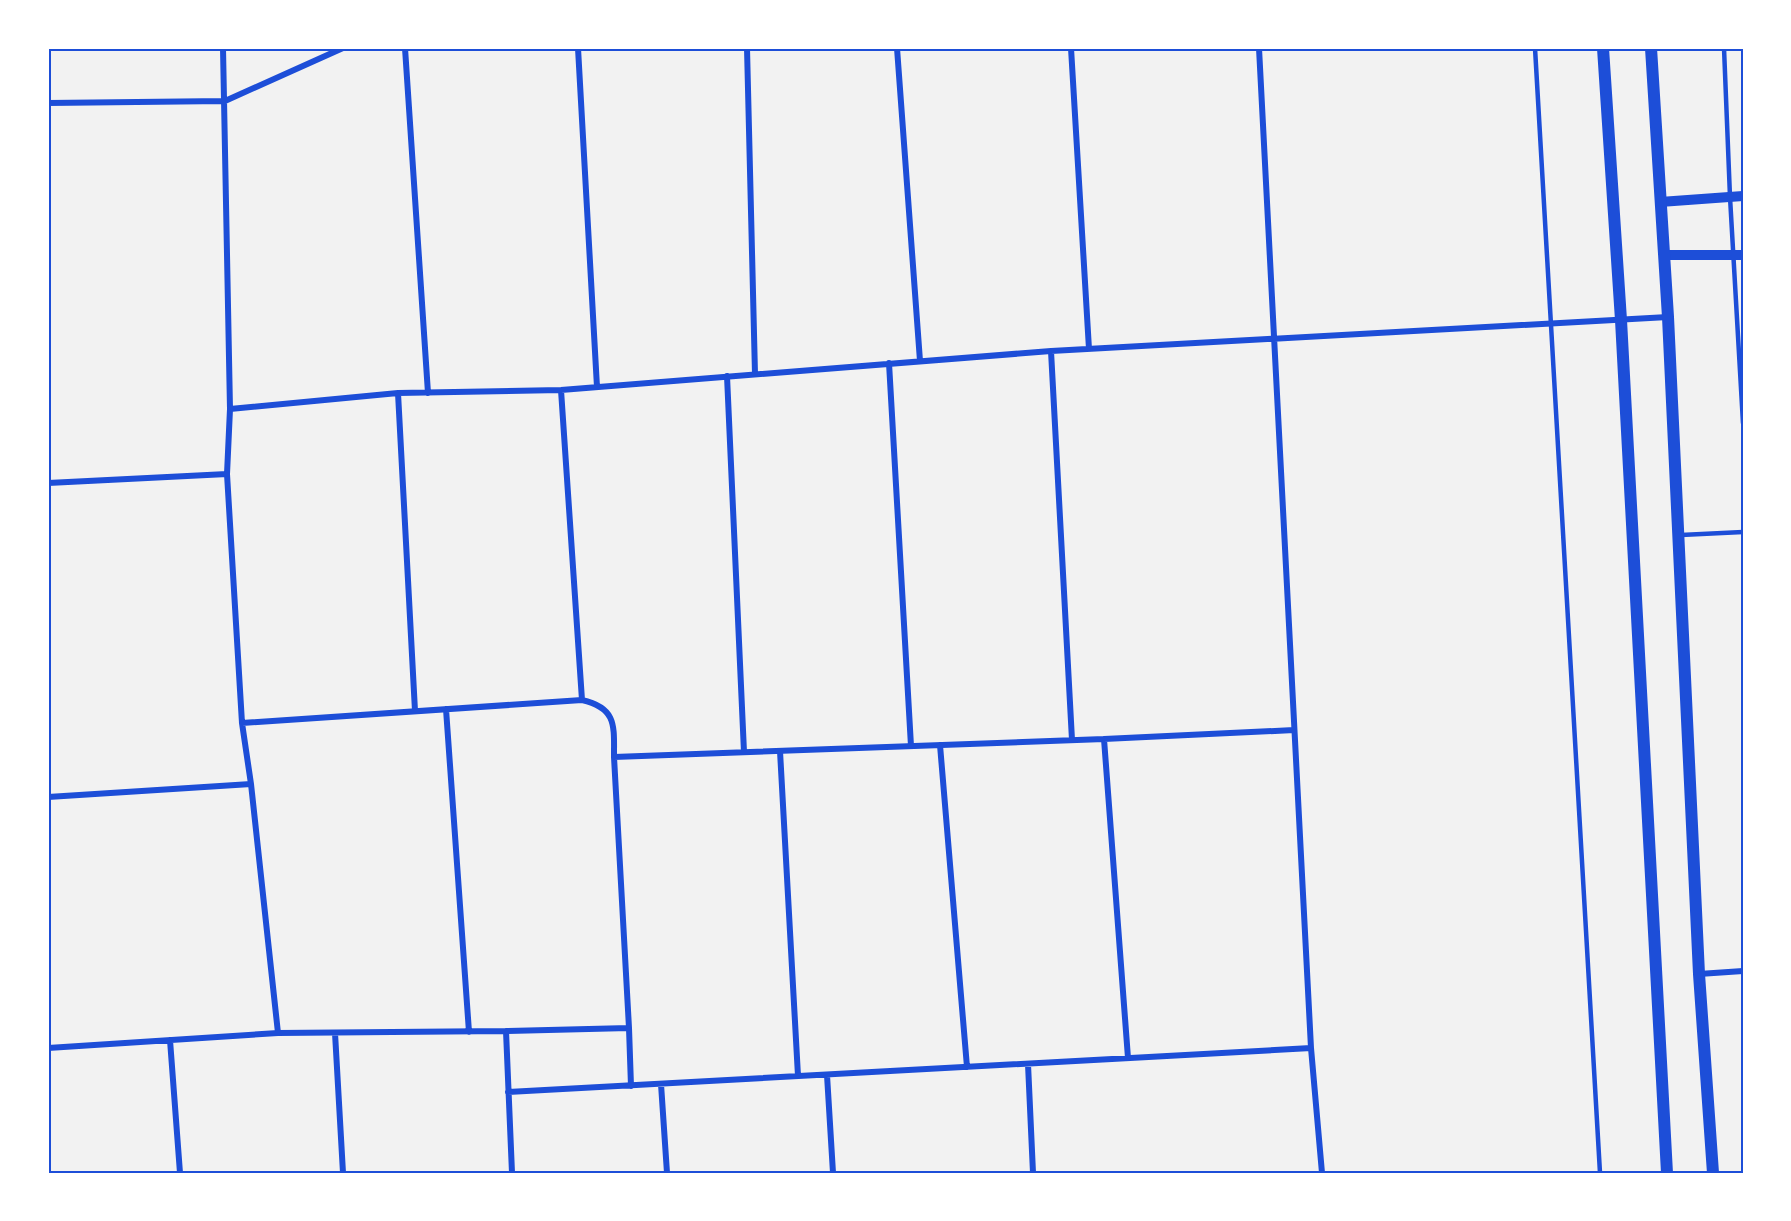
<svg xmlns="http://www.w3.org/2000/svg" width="1791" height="1221" viewBox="0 0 1791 1221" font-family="'Playfair Display',serif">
<rect width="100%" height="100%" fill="#f2f2f2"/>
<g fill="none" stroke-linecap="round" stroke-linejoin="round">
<path stroke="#1d4ed8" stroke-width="4.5" d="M1535,48L1600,1173
M1724,48L1730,197L1743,423
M1681,535L1743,532"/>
<path stroke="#1d4ed8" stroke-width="6" d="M223,48L230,409L227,474L242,723L251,784L278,1033
M405,48L428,393
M578,48L597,387
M747,48L755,374
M897,48L920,361
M1071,48L1089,349
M1259,48L1311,1048L1322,1173
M48,103L225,101L343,48
M1051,351L1072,740
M889,363L911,746
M727,376L744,752
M561,390L582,700
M398,393L415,711
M230,409L398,393L561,390L1051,351L1668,317
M48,483L227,474
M446,709L469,1032
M242,723L582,700C617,708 614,726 614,757L629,1028L631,1086
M1104,739L1128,1058
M940,745L967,1067
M780,751L798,1076
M614,757L1104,739L1294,730
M48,797L251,784
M1699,974L1743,971
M506,1031L512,1173
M335,1033L343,1173
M170,1040L180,1173
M48,1048L278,1033L506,1031L629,1028
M1028,1064L1033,1173
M827,1075L833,1173
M661,1084L667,1173
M508,1092L1311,1048"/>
<path stroke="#1d4ed8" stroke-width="10" d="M1660,202L1743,196
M1664,255H1743"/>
<path stroke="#1d4ed8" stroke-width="12" d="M1603,48L1621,320L1667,1173
M1651,48L1668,317L1699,974L1713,1173"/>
</g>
<rect width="1791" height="1221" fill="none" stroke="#ffffff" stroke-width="99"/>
<rect x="50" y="50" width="1692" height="1122" fill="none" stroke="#1d4ed8" stroke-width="2"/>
</svg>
